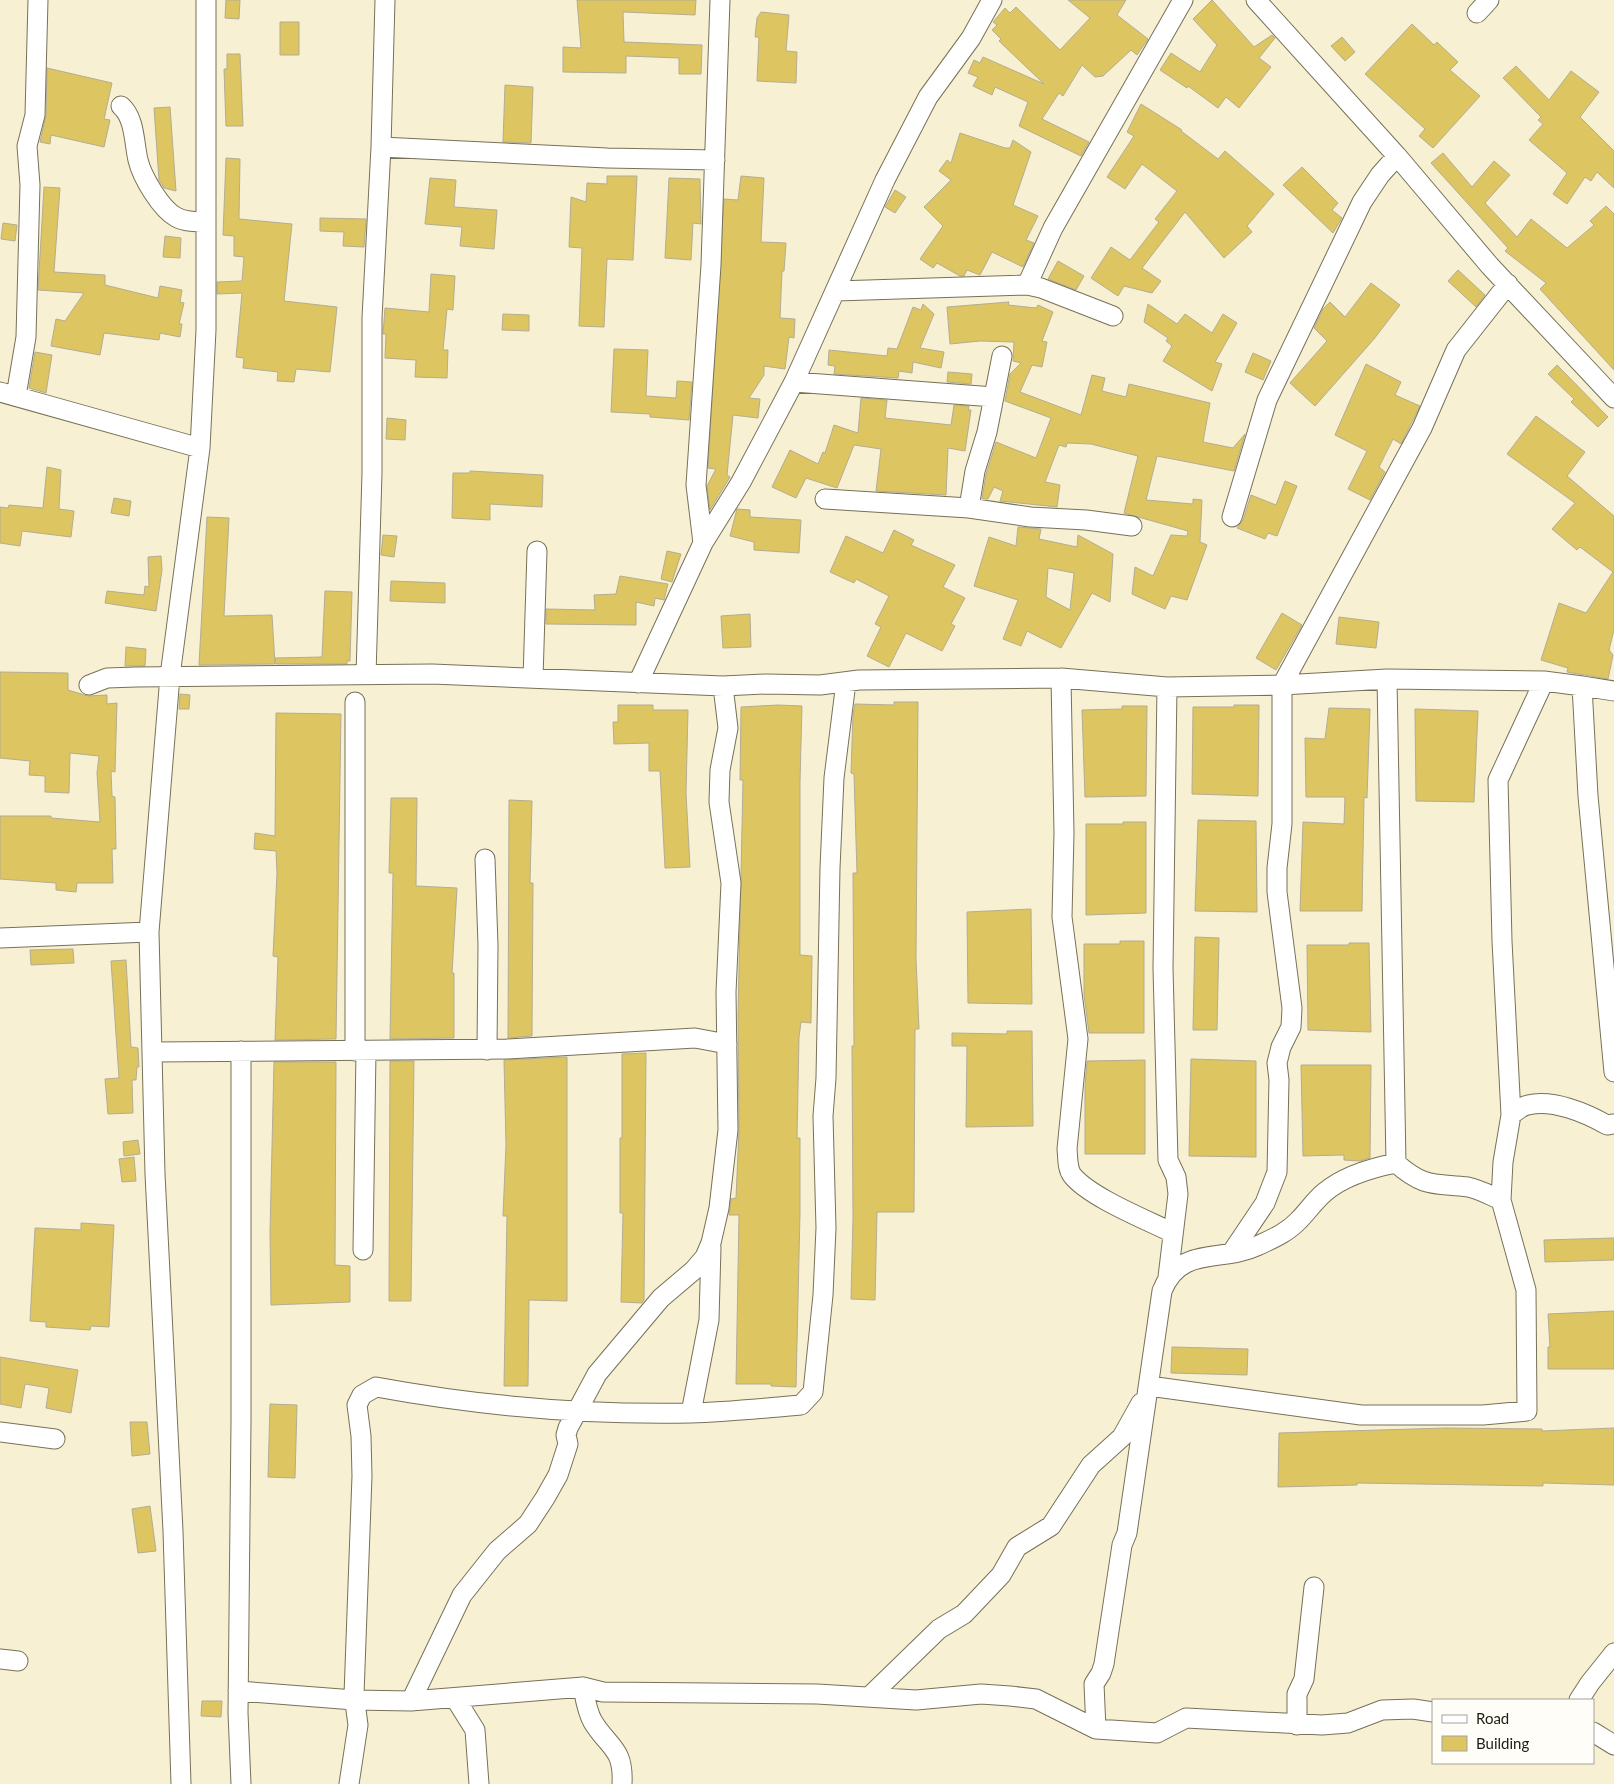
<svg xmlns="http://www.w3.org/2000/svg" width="1614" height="1784" viewBox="0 0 1614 1784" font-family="Lato,sans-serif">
<rect width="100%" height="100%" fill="#f7f0d3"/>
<path fill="#ddc561" stroke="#b4ad91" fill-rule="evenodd" d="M226,0H240L239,19L225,18Z
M577,0H696L695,15L623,12L624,42L702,45L701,74H679V58L626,56V73L563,72V47L581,48Z
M1068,0H1126L1117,15L1148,39L1137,55L1131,50L1103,76L1095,77L1082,65L1063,96L1059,93L1042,119L1089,142L1081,156L1019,126L1028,102L995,87L992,95L973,86L978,77L968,73L974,60L980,63L983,57L1044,84L999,41L1001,39L992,30L997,25L993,22L1005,8L1010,13L1016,7L1060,50L1090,18Z
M1212,0L1254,47L1272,35L1275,38L1259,58L1271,67L1239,108L1226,97L1218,108L1188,86L1187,88L1160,70L1171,53L1200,72L1217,45L1193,19Z
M761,12L789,15L786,51L797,52L796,83L757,81L759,37H755L757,18Z
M280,22H299V55H280Z
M1412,24L1434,45L1437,42L1458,62L1450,70L1480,96L1433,148L1419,136L1425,129L1365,74Z
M1342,37L1355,52L1345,61L1331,46Z
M227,54H240L243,126H226L224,69H227Z
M1516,66L1549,100L1571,71L1599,92L1580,117L1614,151V188L1597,172L1591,181L1585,177L1567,204L1553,194L1567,173L1529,140L1543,124L1538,120L1541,117L1503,78Z
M47,68L112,83L104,119L110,120L104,147L51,135L50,144L40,142L46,115Z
M505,85L533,87L531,143L503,142Z
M1141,104L1182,130L1181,131L1218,159L1225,151L1274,194L1247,226L1252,232L1224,258L1185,212L1142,268L1161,281L1152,293L1124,286L1118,296L1091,278L1111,247L1130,260L1159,222L1155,219L1177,191L1142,164L1125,189L1107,177L1134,136L1127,132Z
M170,107L176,191L164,188L159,180L154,108Z
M960,133L1005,148H1010L1013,140L1031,152L1013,205L1038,216L1026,240L1034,243L1023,267L992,252L980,275L967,270L964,276H960L937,263L933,268L920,259L943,226L924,207L951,180L939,171L947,160L951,163Z
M1443,153L1472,187L1494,161L1510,175L1485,203L1517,237L1531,219L1567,248L1594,225L1590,221L1606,206L1614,214V370L1540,289L1546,283L1505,251L1508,248L1431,163Z
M226,158L240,159L239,219L292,224L284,301L337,307L330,372L296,369L294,382L277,381L278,372L243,368L244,358L236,357L242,293L217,294V282L242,281L244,257L234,256V236L223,235Z
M1302,167L1338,203L1332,210L1342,218L1333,233L1283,185Z
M607,176H637L633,260L607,259L604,327L579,326L582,248L569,247L571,197L586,202L587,183L607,184Z
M741,176L764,178L761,242L786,243L784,271H782L780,318L795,319L794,338L789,337L785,369L764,366V375L749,398L760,399L758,418L733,415L727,475L730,477L710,510L707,486L716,469L708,468L724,199L738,200Z
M430,178L456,180L454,207L497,210L494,249L460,246L462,227L425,224Z
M669,178L700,179L701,224L693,223L691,260L665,258Z
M44,187L60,188L54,272L105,275V285L158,298L160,286L182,290L180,302L184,303L179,324H182L180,337L160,333L159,340L104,333L100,355L51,346L56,319L65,321L84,293L38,290Z
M895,190L906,197L895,213L885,207Z
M320,218L366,219L364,247L343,246L344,232L320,231Z
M3,223L17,225L15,241L1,239Z
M165,236L181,238L180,258L163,257Z
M1058,261L1084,276L1076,290L1048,279Z
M1458,270L1485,295L1476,307L1448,281Z
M431,274L455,276L453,310L447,309L443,350H448L447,378L415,377L416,360L385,358L386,334H383L385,308L429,312Z
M1371,283L1400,305L1374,339L1315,406L1290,383L1327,341L1314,328L1323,309L1330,302L1345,317Z
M1009,302L1008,305L1036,308L1038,305L1053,312L1042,341L1047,342L1042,367L1032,365L1020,392L1081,415L1092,375L1105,378L1102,391L1126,397L1129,384L1210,403L1203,442L1233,448L1245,434L1234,471L1157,456L1146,500L1193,504V499L1202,500L1200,542L1207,545L1187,600L1171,596L1165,609L1132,594L1135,567L1153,576L1171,535L1187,536L1188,531L1124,513L1138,456L1091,444L1067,443L1066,447L1059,445L1045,482L1060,485L1057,507L1000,501L1003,491L994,487L988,499H982L986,474L996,442L1036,458L1051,418L1005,401L1010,374L1021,363L1013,361L1014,342L980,341L950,344L947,307Z
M923,304L934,314L920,348L944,352L941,368L913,362L912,373L899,371L898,378L834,374L835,366L828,365L829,350L887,356L888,348L897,349L913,307L921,310Z
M1148,304L1177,324L1185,314L1212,333L1223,314L1237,323L1215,362L1222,364L1212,391L1163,361L1172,346L1166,341L1168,338L1144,322Z
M503,314L529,315V331L502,330Z
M614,349L648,350L646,396L676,398L677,381L692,382L689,420L650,417V414L611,412Z
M35,352L52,355L46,393L29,388Z
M1253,353L1271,361L1263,380L1245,372Z
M1366,364L1401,382L1395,395L1420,406L1401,444L1393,439L1379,467L1385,472L1370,500L1348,489L1367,451L1335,435Z
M1557,365L1608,417L1598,427L1571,402L1574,399L1548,374Z
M948,372L972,374L971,384L947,382Z
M861,398L887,400L885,418L951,425L954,405L969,406L968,410H971L965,451L948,448L946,495L876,491L881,449L854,445L837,488L806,478L796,498L772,487L790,450L818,464L823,452L825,453L834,425L858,433Z
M1536,416L1585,452L1567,476L1614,516V630L1609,650L1613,655L1608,679L1567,672L1568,668L1541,660L1559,603L1586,613L1613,572L1580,547L1577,550L1552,529L1575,503L1507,454Z
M387,418L406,420L405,440L386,439Z
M47,467L61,470L59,509L74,511L71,537L22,531L20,546L0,543V507L8,508L9,505L43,508Z
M470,471L543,475L542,507L490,504V520L452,518L453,473H470Z
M1285,481L1297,486L1277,536L1268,533L1265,539L1237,528L1243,520L1251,495L1276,505Z
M114,498L131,501L129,516L111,513Z
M737,509L750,510V517L801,520L799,553L754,550V542L730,536Z
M207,517L229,518L224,616L272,615L275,664L199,665Z
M1018,527L1041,529L1039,539L1077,547L1078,535L1113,554L1110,602L1092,593L1061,648L1027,631L1021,646L1003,639L1018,600L974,586L989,537L1016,546ZM1048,568L1074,573L1070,610L1046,597Z
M894,530L914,540L911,545L955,565L943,587L965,598L951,624L955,626L942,651L906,633L889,667L867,656L881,627L875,624L889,596L856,579L854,583L830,572L846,536L883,553Z
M383,535L397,536L394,557L381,555Z
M667,551L681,554L672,582L661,579Z
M161,556L162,570L156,611L105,603L107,591L144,595L145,586L149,587L148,557Z
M620,576L668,584L664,600L655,598L654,606L636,602V625L546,624V609L595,610L594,595L616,594Z
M391,581L445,583V603L390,601Z
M325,591L352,592L350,661H347V664H276L275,658L322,657Z
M1282,613L1302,625L1276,670L1256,658Z
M750,614L751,647L723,648L721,616Z
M1339,617L1379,622L1376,648L1336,644Z
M126,647L146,649L145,666H125Z
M0,672L68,673V690L88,696L107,695V704L117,703L115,772L111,771L112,796L115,797L116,849H112L113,883H77L76,892L56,890V883L0,879V816H51V818L100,822L97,773L99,756L70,753L69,793L45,792V776L29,775L30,761L0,758Z
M180,694L190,695L189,709H179Z
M894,702H918L916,958L919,1029H915L914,1212H877L875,1300L851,1299L853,1218L852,1046H854L853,873H857L854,774L851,773L853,715L855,704L894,705Z
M618,705H653V710H688L686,793L690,867L665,868L660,771H649V743L614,744L613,722H618Z
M778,705L802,706L800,782V955L812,956L811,1023L801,1022L799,1037L797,1138H800V1213L796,1387L771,1386V1384H736L739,1215H729L731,1199L736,1198L739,1130L738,1016L743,780H740L741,707Z
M1234,705H1259L1258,796L1192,794L1193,707H1234Z
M1122,706H1147L1146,796L1085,797L1082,710L1122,709Z
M1329,708L1370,709L1367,798L1364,797L1362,911H1300L1303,822L1344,824L1345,797H1306L1305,738L1325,739Z
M1415,709L1478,711L1474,802L1416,801Z
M276,713L341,714L336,1039L275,1040L278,957L273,956L277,873L276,851L254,849L255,833L275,836Z
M391,798H417L416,886L457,888L452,973H454V1038L390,1039L393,873H389Z
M509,800L532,801L530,883H533L532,1036L508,1038Z
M1198,820L1256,821L1257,912L1195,911Z
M1123,822H1146V913L1086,915V824H1123Z
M1031,909L1032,1004L968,1003L967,912Z
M1195,937L1219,938L1217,1030H1193Z
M1120,941H1144V1033H1089L1084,995V944H1120Z
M1349,943H1369L1371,1032L1308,1030L1307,945H1349Z
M73,949L74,963L31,965L30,950Z
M126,960L131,1047L138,1048L139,1067H137L136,1080H132L133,1113L108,1114L105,1079L119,1078L111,961Z
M1007,1031H1032L1033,1126L966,1127L967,1046H952V1033L1007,1034Z
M646,1053L644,1300L642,1303L621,1302L623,1213H620V1138H622V1054Z
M567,1057V1301L529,1300L528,1386H504L507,1216H503L506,1145L504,1060Z
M1191,1059L1256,1061V1157L1189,1156Z
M1145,1060V1154H1085V1086L1087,1061Z
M390,1061H414L411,1301H389Z
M274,1062H336L335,1265L350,1266V1302L271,1305L270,1232Z
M1301,1065H1371L1370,1158L1360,1161L1344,1160V1155L1303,1156Z
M138,1140L140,1154L124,1156L123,1142Z
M134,1157L136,1181L122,1182L119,1159Z
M81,1223L114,1225L109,1327L91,1326L90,1330L46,1327V1322L30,1321L35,1228L81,1230Z
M1614,1238V1260L1545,1262L1544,1240Z
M1614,1311V1369H1548V1347H1550L1548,1314Z
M1172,1347L1248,1349L1247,1375L1171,1373Z
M0,1357L78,1370L71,1413L46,1408L49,1388L25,1384L21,1408L0,1404Z
M270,1404L297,1405L295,1478L268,1477Z
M130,1422H147L150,1454L132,1456Z
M1446,1428L1542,1429V1431L1614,1428V1485L1543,1483V1486L1357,1483V1485L1278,1487L1279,1433Z
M150,1506L156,1551L138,1553L132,1509Z
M202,1701H222L221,1717L201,1716Z"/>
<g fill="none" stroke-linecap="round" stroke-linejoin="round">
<defs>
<path id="minor" d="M1256,0L1397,156L1490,266L1614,398
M1477,13L1489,0
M121,106C135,118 134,143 138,160C142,177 161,209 176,217C185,222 196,222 206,222
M381,147L607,158L715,160
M1027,285L1053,228L1183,0
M836,291L1027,285L1041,288L1113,316
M794,382L994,397
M0,392L200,448
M16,396L26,337L30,185L27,146L35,115L38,0
M825,499L969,508L1030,517L1086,520L1132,526
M969,508L975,471L987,432L1002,356
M1232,517L1267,400L1362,202L1380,175L1397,156
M703,543L696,485L711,265L720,0
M366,675L372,473V318L381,147L385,0
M533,678L537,551
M1061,678L1064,833L1062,917L1078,1039L1067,1149C1068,1157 1067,1168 1072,1175C1089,1197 1147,1220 1173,1233
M1387,679L1396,1163
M638,683L703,543L741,482L794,382L885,180L928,97L971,38L992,0
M89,685L107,678L136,677L432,674L723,686L766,684L820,685L859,680L1061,678L1167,687L1282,685L1387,679L1544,681L1582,686
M1167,687L1163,968L1168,1160L1176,1177L1178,1194L1168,1277
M1614,691L1582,686L1588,796L1614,1072
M355,702V1051
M485,859L488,945L487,1050
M0,938L149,932
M241,1051V1422L238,1713L241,1784
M153,1052L507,1049L695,1038L727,1044
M1511,1115L1502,941L1498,780L1544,681
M363,1250L366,1051
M1232,1252L1265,1203L1277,1172L1279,1080L1277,1063L1281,1047L1291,1027L1292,1008L1277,892V868L1282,824V685L1422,428L1456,350L1508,284
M1149,1386L1361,1415H1483L1527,1411L1526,1290L1501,1200
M691,1413L709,1320L711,1247
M0,1432L55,1439
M0,1659L18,1661
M583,1687C585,1698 587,1712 593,1722C609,1748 624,1748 622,1784
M238,1691L354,1700L411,1701L583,1687L603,1692L817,1694L916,1700L981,1694L1010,1696L1036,1699L1096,1729L1157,1733L1186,1718L1322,1725L1348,1723L1382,1710L1413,1709L1433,1712
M870,1696L939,1629L964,1614L1001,1575L1017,1547L1051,1526L1091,1465L1122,1437L1141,1403
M455,1698L475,1730L479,1784
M1579,1700L1590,1683L1614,1653
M411,1701L462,1595L497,1551L528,1524L545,1498L558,1475L568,1444L566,1435L568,1428L597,1374L661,1298L694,1270L705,1257L711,1243L719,1208L728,1130L726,992L731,883L719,802L720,770L728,728L723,686
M1297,1725V1694L1304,1679L1314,1587
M1096,1729L1094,1684L1101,1673L1104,1664L1122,1545L1127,1533L1162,1291C1180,1245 1221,1263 1257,1246C1272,1239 1287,1233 1299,1220C1308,1211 1315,1200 1325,1192C1344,1176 1371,1168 1396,1163C1424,1188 1434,1183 1468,1187C1479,1189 1491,1196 1501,1200L1503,1162L1511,1115C1516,1111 1522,1106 1528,1105C1553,1099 1586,1113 1607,1125L1614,1124
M1593,1732L1614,1745
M181,1784L173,1531L155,1174L149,932L170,676L200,448L206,330V0
M349,1784L358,1725L354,1695L362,1476L361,1436L357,1405L362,1395L376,1387C479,1406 586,1415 691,1413C727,1412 764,1408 801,1405L813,1392L823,1295L826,1228L823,1116L826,1078L830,868L834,778L846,682"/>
</defs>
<use href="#minor" stroke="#777157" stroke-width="21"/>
<use href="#minor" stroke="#fff" stroke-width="19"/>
</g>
<rect x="1432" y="1699" width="162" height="65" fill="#fefdf7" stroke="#a5a39b"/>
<rect x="1442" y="1715" width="25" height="8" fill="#ffffff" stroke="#a5a39b"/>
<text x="1476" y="1724" font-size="15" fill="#1f1d12">Road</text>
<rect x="1442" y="1736" width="25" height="15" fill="#ddc561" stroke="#a5a39b"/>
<text x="1476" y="1749" font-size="15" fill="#1f1d12">Building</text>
</svg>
